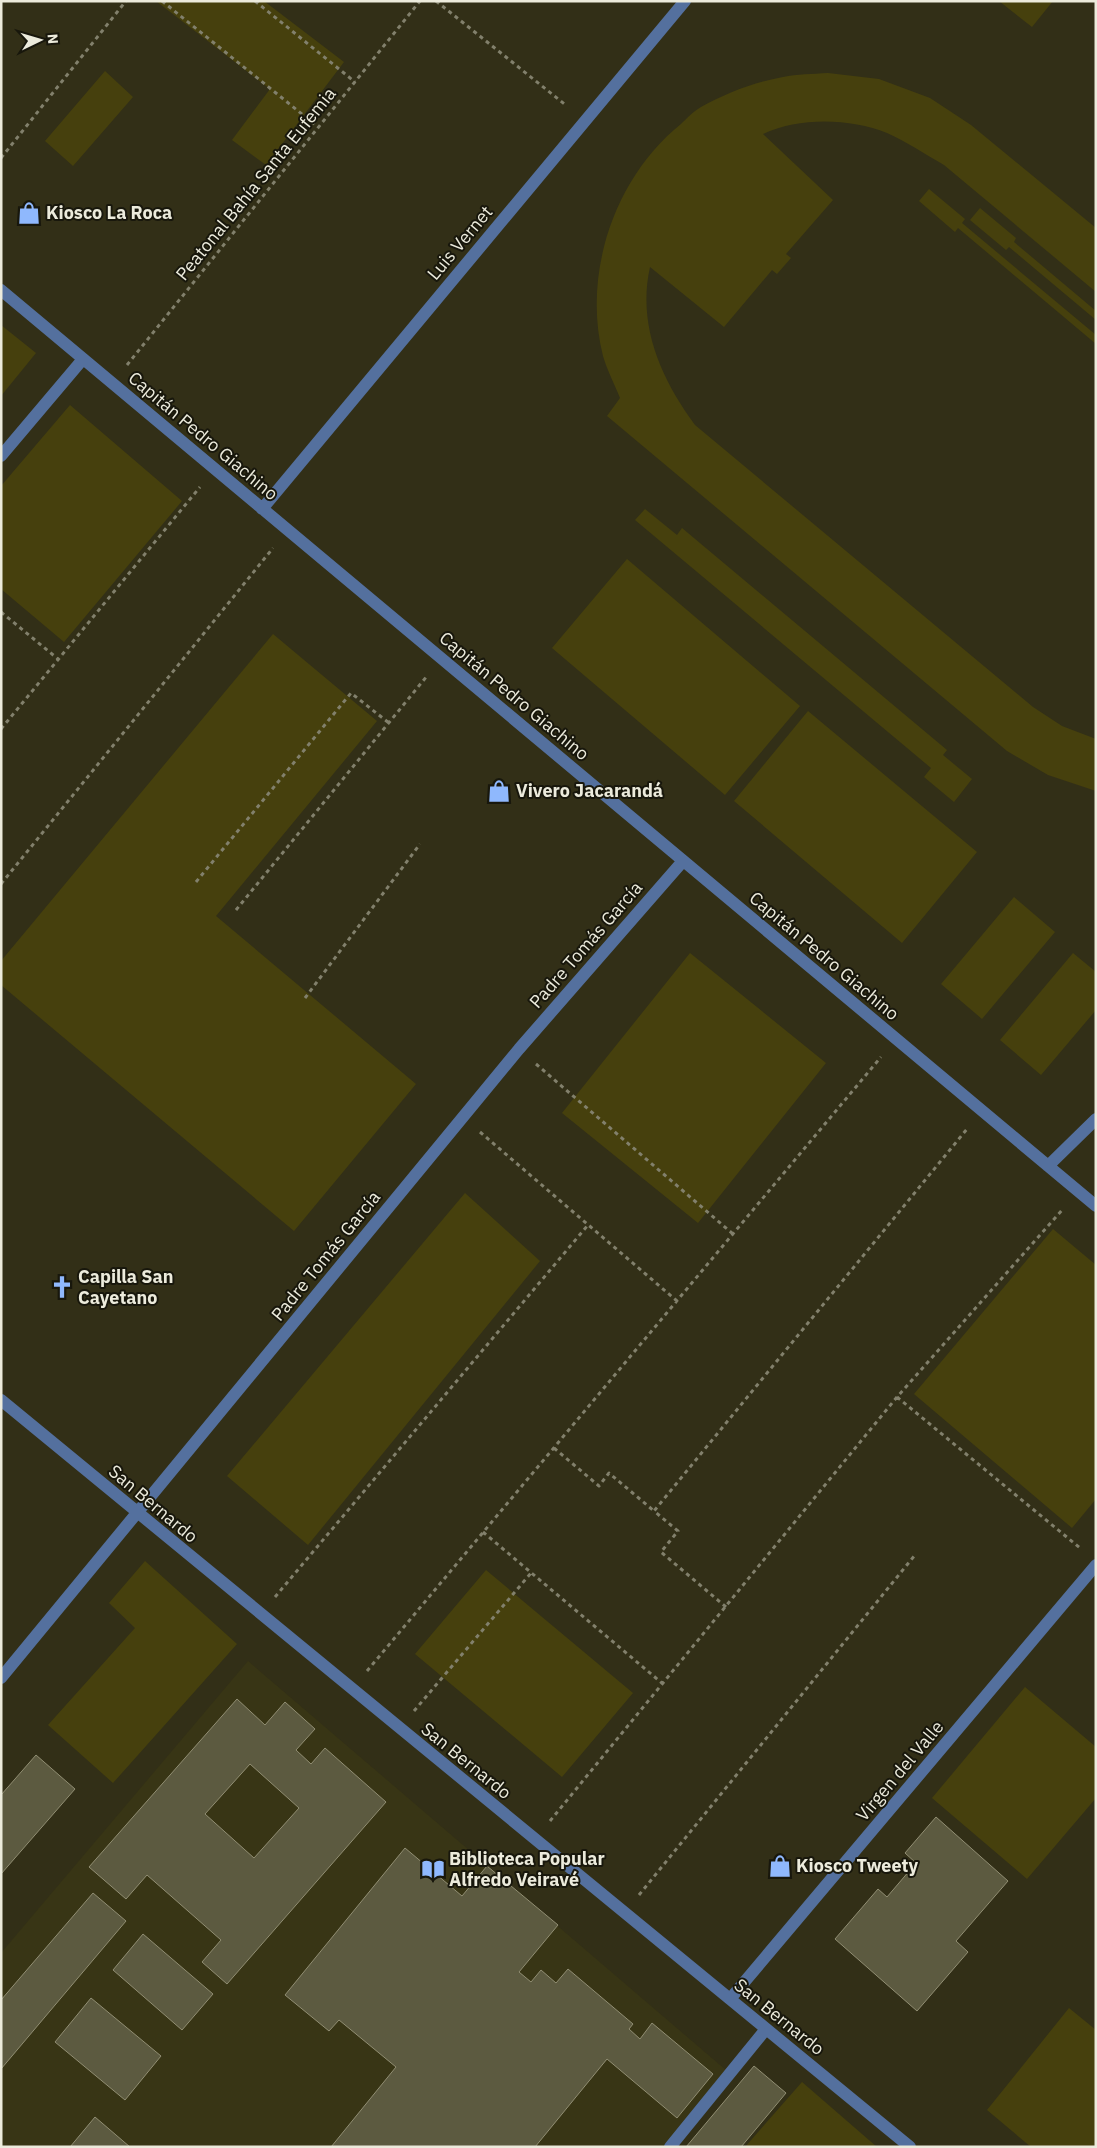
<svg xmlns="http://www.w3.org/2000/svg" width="1097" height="2148" viewBox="0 0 1097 2148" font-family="'IBM Plex Sans',sans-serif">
<rect width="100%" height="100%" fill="#322f17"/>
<path fill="#383515" d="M248,1661L727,2071L663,2147H1V1953Z"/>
<path fill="#46400d" d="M156,1H264L344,62L266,165L232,140L270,89Z
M999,1H1053L1032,27Z
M105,71L133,97L73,166L45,141Z
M828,73L879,79L930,98L971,125L1096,228V292L944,165C925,154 907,142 887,133C850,118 799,117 763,134L833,200L786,254L791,258L777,274L772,270L724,327L650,267C637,325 661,379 695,425L1033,707L1062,726L1096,739V791L1048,775L1007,751L607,416L620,398C615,385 607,370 603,356C582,273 615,177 681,124C687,118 694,111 701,107C726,93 755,82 783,77C797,74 813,74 828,73Z
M929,189L965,219L962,223L1096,335V344L958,228L955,232L919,201Z
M980,208L1016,238L1014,242L1096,311V320L1009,247L1006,250L970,220Z
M1,325L36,353L1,396Z
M70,405L182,501L64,642L1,589V486Z
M645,509L677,535L682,528L947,750L943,755L972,779L954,802L924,777L931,768L635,520Z
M627,559L800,706L725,795L552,648Z
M273,634L377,721L216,916L416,1084L294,1231L1,985V961Z
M808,711L977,852L902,943L734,801Z
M1014,897L1055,932L982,1019L941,984Z
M690,953L826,1063L698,1223L562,1113Z
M1073,953L1096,972V1010L1041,1075L1000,1040Z
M465,1193L540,1261L308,1545L227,1476Z
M1053,1229L1096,1265V1499L1072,1528L914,1394Z
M145,1561L237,1644L113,1783L48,1725L135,1628L109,1603Z
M486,1570L633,1693L562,1777L415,1654Z
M1025,1687L1096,1747V1798L1027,1879L932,1798Z
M1069,2008L1096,2030V2147H1031L987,2110Z
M802,2082L877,2147H745Z"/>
<path fill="#5c5a40" stroke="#918e73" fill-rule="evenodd" d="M237,1699L265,1725L285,1702L315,1729L296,1750L311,1764L325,1748L386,1802L227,1984L202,1962L221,1940L147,1875L126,1899L89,1867ZM250,1764L299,1808L254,1858L205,1814Z
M36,1755L75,1789L1,1874V1795Z
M936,1817L1008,1881L956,1941L968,1952L917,2011L835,1939L878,1889L887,1897L916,1863L905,1853Z
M405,1848L462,1896L487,1866L558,1925L519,1972L531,1982L541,1970L556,1983L568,1969L633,2024L629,2029L640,2039L652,2023L713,2074L677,2118L607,2059L535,2147H331L396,2067L339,2020L329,2031L285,1995Z
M93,1893L126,1921L1,2069V2000Z
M143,1934L213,1994L182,2030L113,1970Z
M91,1998L161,2056L125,2100L55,2042Z
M754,2066L786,2093L741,2147H686Z
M95,2117L130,2147H70Z"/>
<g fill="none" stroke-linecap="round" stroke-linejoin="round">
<path stroke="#82806c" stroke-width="3" stroke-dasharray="4 4" stroke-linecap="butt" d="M162,1L318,127
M255,1L355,82
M436,1L567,106
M1,158L126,1
M127,365L420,1
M1,612L58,659
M1,729L200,487
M196,882L351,693L389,723
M1,884L273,548
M236,910L427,676
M305,998L420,844
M536,1064L733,1234
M480,1132L677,1301
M897,1397L1080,1548
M554,1448L599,1486L609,1473L654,1511
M483,1532L663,1684
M275,1597L588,1225
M726,1607L661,1552L678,1531L654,1511L967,1129
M367,1671L881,1057
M414,1711L531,1573
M550,1821L897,1397L1063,1209
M639,1895L915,1555"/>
<path stroke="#54709e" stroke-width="12" d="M1,290L1096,1206
M1,456L83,359
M262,509L685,1
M1048,1166L1096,1119
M1,1400L910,2147
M1,1678L519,1049L683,861
M730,1999L1096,1565
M670,2147L766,2029"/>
</g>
<defs>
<symbol id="shop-bare" viewBox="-9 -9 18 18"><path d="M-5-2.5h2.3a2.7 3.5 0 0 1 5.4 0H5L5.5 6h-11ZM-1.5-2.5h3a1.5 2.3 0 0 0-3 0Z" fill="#8fb8fd" stroke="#18170c" stroke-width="2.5" paint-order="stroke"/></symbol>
<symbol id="church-bare" viewBox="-9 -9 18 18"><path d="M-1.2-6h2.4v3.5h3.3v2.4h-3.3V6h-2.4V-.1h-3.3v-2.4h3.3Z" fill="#8fb8fd" stroke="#18170c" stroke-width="2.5" paint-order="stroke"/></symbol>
<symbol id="library-bare" viewBox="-9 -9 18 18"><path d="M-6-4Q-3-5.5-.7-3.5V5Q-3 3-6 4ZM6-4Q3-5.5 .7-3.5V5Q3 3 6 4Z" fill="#8fb8fd" stroke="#18170c" stroke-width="2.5" paint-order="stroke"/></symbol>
</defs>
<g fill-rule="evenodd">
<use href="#shop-bare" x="13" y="197" width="32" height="32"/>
<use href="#shop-bare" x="483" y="775" width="32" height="32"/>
<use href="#church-bare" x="46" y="1271" width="32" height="32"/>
<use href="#shop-bare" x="764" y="1850" width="32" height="32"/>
<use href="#library-bare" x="417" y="1853" width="32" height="32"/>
</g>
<g text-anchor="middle" stroke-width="4" stroke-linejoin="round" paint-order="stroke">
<g font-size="18" fill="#ecebdc" stroke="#18170c">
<text transform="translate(256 184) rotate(-51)" y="6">Peatonal Bahía Santa Eufemia</text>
<text transform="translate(460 243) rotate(-50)" y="6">Luis Vernet</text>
<text transform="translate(203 436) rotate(40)" y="6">Capitán Pedro Giachino</text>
<text transform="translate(514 696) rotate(40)" y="6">Capitán Pedro Giachino</text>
<text transform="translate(586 945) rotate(-49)" y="6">Padre Tomás García</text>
<text transform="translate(824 956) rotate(40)" y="6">Capitán Pedro Giachino</text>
<text transform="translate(326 1256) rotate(-51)" y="6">Padre Tomás García</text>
<text transform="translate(153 1504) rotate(40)" y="6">San Bernardo</text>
<text transform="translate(466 1761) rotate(39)" y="6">San Bernardo</text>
<text transform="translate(900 1771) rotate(-50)" y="6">Virgen del Valle</text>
<text transform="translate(779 2017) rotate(39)" y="6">San Bernardo</text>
</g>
<g font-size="18" font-weight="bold" fill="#ecebdc" stroke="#18170c" text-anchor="start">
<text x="46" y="219">Kiosco La Roca</text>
<text x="516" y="797">Vivero Jacarandá</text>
<text x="78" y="1283">Capilla San<tspan x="78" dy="21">Cayetano</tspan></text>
<text x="449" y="1865">Biblioteca Popular<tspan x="449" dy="21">Alfredo Veiravé</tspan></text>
<text x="796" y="1872">Kiosco Tweety</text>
</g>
</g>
<rect width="1097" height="2148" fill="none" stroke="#ecebdc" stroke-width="5"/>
<g transform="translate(40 40) rotate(85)" stroke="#18170c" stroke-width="4" paint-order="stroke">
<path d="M0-4L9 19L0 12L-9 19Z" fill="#ecebdc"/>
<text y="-8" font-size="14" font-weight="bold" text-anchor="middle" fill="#ecebdc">N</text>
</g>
</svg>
